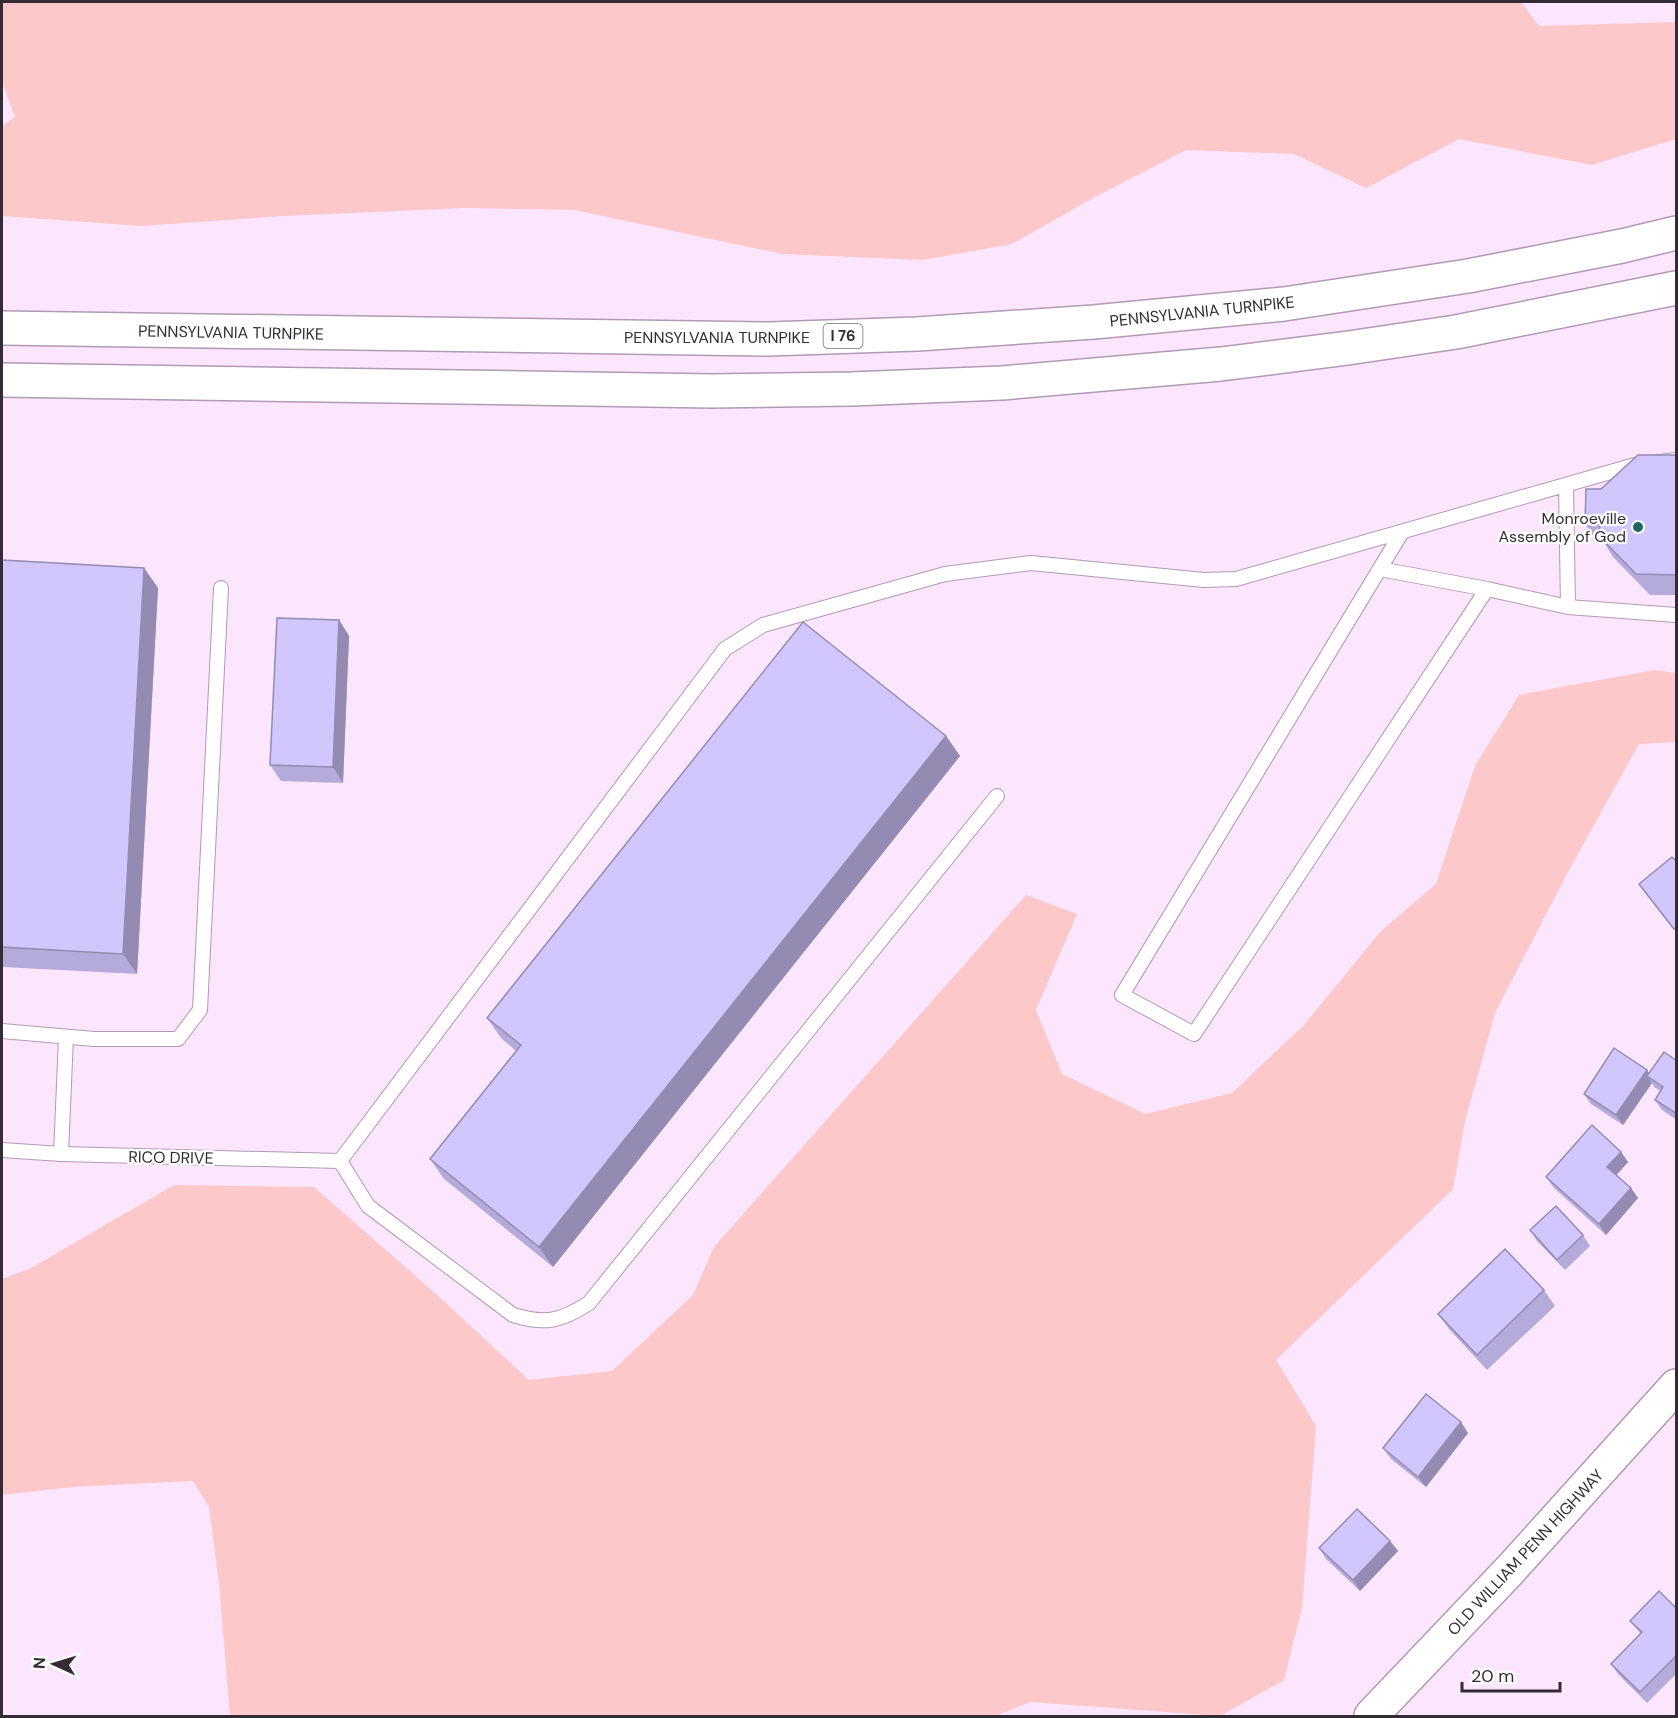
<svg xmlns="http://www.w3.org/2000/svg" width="1678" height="1718" viewBox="0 0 1678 1718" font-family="'DM Sans',sans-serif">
<rect width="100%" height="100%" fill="#fbe6fe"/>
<path fill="#fdc8c9" d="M2,2H1521L1539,26L1676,22V139L1592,165L1459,139L1366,188L1294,154L1186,150L1093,198L1012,244L923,260L782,254L574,210L465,208L283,216L141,226L2,216V126L15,117L2,82Z
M1654,670L1676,673V742L1639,744L1569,870L1495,1013L1465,1121L1453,1189L1276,1360L1316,1426L1302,1608L1284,1680L1220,1716L1030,1702L995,1716H230L219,1583L209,1507L193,1481L72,1487L2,1495V1279L31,1268L174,1185L314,1187L435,1293L529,1380L612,1371L693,1295L714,1247L1026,895L1077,914L1036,1010L1062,1074L1145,1114L1232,1093L1304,1025L1380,932L1436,884L1475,766L1519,695Z"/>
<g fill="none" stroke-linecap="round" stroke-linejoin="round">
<defs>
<path id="service" d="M1566,485L1568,607
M1402,532L1122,995L1194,1034L1487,589L1568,607L1676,615
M1380,569L1487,589
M2,1031L94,1039H178L200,1010L221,588
M2,1150L61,1154L340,1161
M61,1154L66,1037
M340,1161L725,649L763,625L945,574L1031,563L1204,580L1236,579L1635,465L1676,460
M340,1161L368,1206L513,1315C546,1325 561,1321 589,1303L997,796"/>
<path id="secondary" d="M1371,1716L1510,1570L1676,1386"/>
<path id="motorway" d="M2,328L769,339L917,334L1094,322L1284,304L1468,276L1622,246L1676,233
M2,380L712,391L851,389L1002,383L1221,364L1348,348L1456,332L1676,288"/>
</defs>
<use href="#service" stroke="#af9bb2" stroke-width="16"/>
<use href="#secondary" stroke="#af9bb2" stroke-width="36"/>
<use href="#motorway" stroke="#af9bb2" stroke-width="36"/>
<use href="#service" stroke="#fff" stroke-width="14"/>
<use href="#secondary" stroke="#fff" stroke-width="33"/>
<use href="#motorway" stroke="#fff" stroke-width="33"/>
</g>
<path fill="#b5abda" d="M1677,455V595H1650L1613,557L1605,544H1599L1585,524L1601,489Z
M2,560L144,568L158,588L137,974L2,967Z
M339,620L349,636L343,783L281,781L270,765Z
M946,736L960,756L553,1267L444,1179L430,1159L516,1051L501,1038L487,1018Z
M1677,862V933L1639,884Z
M1677,1061V1120L1662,1110L1655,1100L1661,1091L1654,1087L1652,1083L1623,1125L1591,1104L1584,1094L1649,1073Z
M1621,1152L1628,1162L1616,1175L1638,1198L1606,1235L1554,1188L1546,1177Z
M1530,1230L1583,1235L1590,1246L1565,1270L1537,1241Z
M1544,1290L1555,1306L1487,1370L1449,1329L1438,1314Z
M1468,1433L1426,1487L1391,1459L1383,1448Z
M1390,1541L1398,1551L1360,1591L1326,1559L1319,1548Z
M1677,1609V1673L1647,1703L1618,1674L1611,1664L1641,1634L1630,1621Z"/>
<path fill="#938bb1" d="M144,568L158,588L137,974L123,954Z
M339,620L349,636L343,783L333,767Z
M946,736L960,756L553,1267L539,1247Z
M1647,1070L1654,1080L1647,1076L1652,1083L1623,1125L1616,1115Z
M1621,1152L1628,1162L1614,1178L1607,1167Z
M1631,1188L1638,1198L1606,1235L1599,1224Z
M1461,1422L1468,1433L1426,1487L1418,1477Z
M1390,1541L1398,1551L1360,1591L1353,1580Z"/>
<path fill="#d2c7fd" stroke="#938bb1" stroke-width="1.5" d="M1638,455H1677V575L1636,574L1599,536L1600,524H1585L1586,489H1601Z
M2,560L144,568L123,954L2,947Z
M277,618L339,620L333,767L270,765Z
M803,622L946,736L539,1247L430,1159L521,1045L487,1018Z
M1672,857L1677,862V928L1674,929L1639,884Z
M1614,1048L1647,1070L1616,1115L1584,1094Z
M1664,1052L1677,1061V1114L1655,1100L1663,1087L1647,1076Z
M1592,1125L1621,1152L1607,1167L1631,1188L1599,1224L1546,1177Z
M1556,1206L1583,1235L1557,1260L1530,1230Z
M1505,1249L1544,1290L1477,1355L1438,1314Z
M1426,1394L1461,1422L1418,1477L1383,1448Z
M1357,1509L1390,1541L1353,1580L1319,1548Z
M1659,1591L1677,1609V1655L1640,1692L1611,1664L1642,1632L1630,1621Z"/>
<circle fill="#1d665e" stroke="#fff" stroke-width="2" cx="1638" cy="527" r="6"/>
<g text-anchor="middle" stroke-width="4.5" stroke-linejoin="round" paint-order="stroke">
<rect fill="#fff" stroke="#716b72" stroke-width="1.5" x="823.5" y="324" width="39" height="24" rx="4.5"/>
<g font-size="15" font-weight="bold" fill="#342c35">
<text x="843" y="341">I 76</text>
</g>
<g font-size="16" fill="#342c35" stroke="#fff">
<text transform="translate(1202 311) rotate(-6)" y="6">PENNSYLVANIA TURNPIKE</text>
<text transform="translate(231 332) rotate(1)" y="6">PENNSYLVANIA TURNPIKE</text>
<text x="717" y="343">PENNSYLVANIA TURNPIKE</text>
<text transform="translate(171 1157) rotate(1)" y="6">RICO DRIVE</text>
<text transform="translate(1525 1552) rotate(-47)" y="6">OLD WILLIAM PENN HIGHWAY</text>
</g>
<g font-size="16" fill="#342c35" stroke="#fff" text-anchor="end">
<text x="1626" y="524">Monroeville<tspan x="1626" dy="18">Assembly of God</tspan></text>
</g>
</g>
<rect width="1678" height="1718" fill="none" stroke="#342c35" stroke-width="6"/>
<g transform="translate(54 1664) rotate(274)" stroke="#ffffff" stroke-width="4.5" paint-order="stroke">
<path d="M0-4.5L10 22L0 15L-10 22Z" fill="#342c35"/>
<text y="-9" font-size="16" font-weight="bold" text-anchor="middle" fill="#342c35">N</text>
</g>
<path d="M1462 1682v9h98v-9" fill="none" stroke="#342c35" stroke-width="3"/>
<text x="1471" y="1682" font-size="18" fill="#342c35" stroke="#ffffff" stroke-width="4.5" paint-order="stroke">20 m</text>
</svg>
